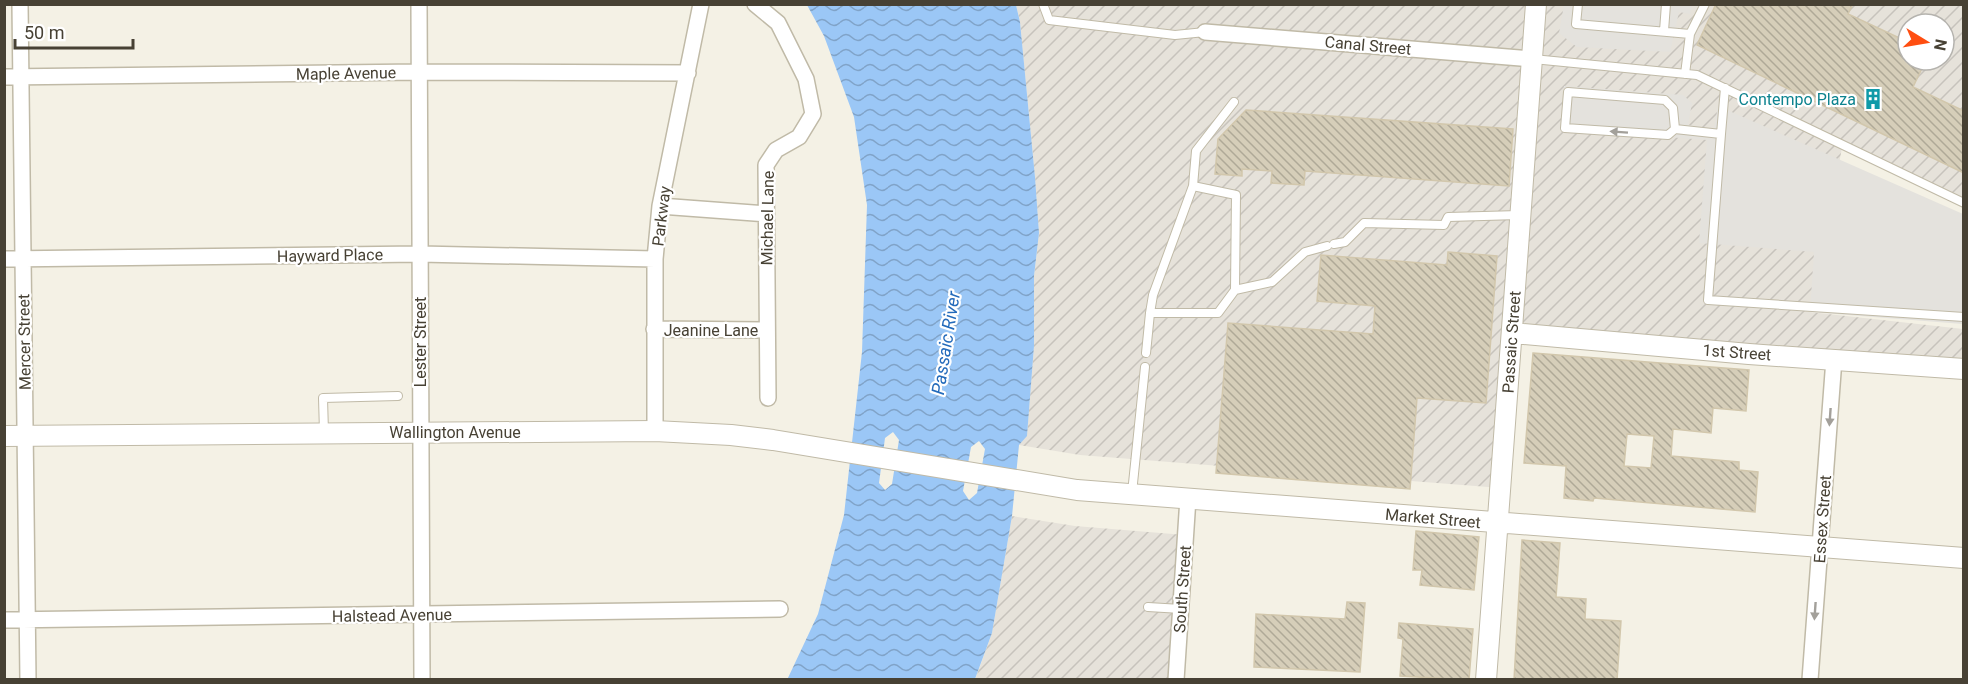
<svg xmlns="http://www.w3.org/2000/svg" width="1968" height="684" viewBox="0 0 1968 684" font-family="Roboto,sans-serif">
<defs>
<pattern id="industrial-furrows" width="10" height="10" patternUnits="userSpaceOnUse" patternTransform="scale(1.5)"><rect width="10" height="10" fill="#e6e2da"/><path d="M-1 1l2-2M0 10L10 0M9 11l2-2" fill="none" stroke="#c7c3bc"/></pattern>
<pattern id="water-waves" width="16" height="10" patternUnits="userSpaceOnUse" patternTransform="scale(1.5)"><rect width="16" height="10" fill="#9bc7f6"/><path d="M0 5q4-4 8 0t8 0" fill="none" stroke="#80a3c8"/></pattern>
<pattern id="building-back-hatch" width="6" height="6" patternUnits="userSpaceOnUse" patternTransform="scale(1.5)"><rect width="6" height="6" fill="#d6ceb9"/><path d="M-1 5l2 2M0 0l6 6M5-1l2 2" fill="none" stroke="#afa997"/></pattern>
</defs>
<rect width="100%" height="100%" fill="#f4f1e5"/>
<path fill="url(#industrial-furrows)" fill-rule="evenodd" d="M1016,5H1963V201L1842,148L1810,312L1963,329V369L1514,337L1501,488L1080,455L1019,445L1027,435L1034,346V276L1039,233L1035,177L1020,22ZM1908,24H1944V60H1908Z
M1012,516L1075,526L1185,535L1175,679L975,680L992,633Z"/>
<path fill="#e4e2dd" d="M1564,5H1692L1690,14L1679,12L1670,52L1577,47L1559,33Z
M1564,86L1683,95L1692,103L1688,125L1714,129L1718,106L1963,214V324L1810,312L1814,252L1699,243L1707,140L1561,129Z"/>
<path fill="url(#water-waves)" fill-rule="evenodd" d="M807,5H1016L1020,22L1035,177L1039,233L1034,276V346L1027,436L1019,445L1012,516L992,633L975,679L787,680L818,614L844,515L862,352L867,205L854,117L824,36ZM893,432L899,440L892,484L885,490L879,483L885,438ZM979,441L985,449L977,493L969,500L963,491L971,447Z"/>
<path fill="url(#building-back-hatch)" stroke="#d2c7ac" stroke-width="1.5" fill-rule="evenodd" d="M1716,4H1853L1848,14L1908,42V60H1926L1913,87L1964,111V173L1697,45Z
M1246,110L1513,129L1509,186L1305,171L1304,185L1271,183L1272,171L1242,169V176L1215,174L1218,139Z
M1448,252L1497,256L1486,403L1417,398L1410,489L1216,473L1228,323L1373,334L1375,306L1317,301L1321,255L1447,265Z
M1533,353L1749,370L1746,411L1713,408L1711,433L1673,429L1671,456L1739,462V470L1758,472L1755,512L1594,498L1593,501L1564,498L1566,466L1524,463ZM1627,434L1654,436L1651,468L1624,466Z
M1416,531L1479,537L1474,590L1420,585L1422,570H1413Z
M1522,540L1560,543L1556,597L1586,599L1585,619L1621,621L1617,680H1514Z
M1347,602L1365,603L1360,672L1254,667L1256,614L1345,619Z
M1399,623L1473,629L1469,680L1400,676L1403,639L1398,638Z"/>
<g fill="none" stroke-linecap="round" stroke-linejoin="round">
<defs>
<path id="service" d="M1043,4L1049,20L1175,35L1205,32
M1578,4L1576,24L1690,34
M1664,31L1666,4
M1533,59L1697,75L1964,203
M1685,74L1690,34L1705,4
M1675,129L1673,108L1665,100L1568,92L1565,128L1668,135L1675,129L1721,134L1725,88
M1721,134L1708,300L1964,317
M1334,244L1345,242L1364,223L1444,225L1448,217L1519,215
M1235,290L1272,282L1305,252L1327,246
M1150,313L1153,295L1193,186
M1146,353L1150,313H1218L1235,290L1236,195L1193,186L1196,151L1234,102
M324,432L323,398L398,396
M1132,493L1145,367
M1148,607L1181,609"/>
<path id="minor" d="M20,4L28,680
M419,4L422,680
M755,4L778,23L806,79L813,114L799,137L776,150L766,165L768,398
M1205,32L1531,59
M4,77L419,72L688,73
M660,206L766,214
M4,259L420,254L655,259
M654,329L767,330
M655,431V259L660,206L701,4
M4,620L780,609
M1176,680L1188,498
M1810,680L1834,359"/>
<path id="tertiary" d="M1512,333L1749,354L1964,369
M4,436L655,431L731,435L773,440L1077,490L1964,558
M1486,680L1536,4"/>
</defs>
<use href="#service" stroke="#c0baa7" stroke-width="10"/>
<use href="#minor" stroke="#c0baa7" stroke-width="18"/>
<use href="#tertiary" stroke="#c0baa7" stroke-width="22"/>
<use href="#service" stroke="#fff" stroke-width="8"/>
<use href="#minor" stroke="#fff" stroke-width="15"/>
<use href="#tertiary" stroke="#fff" stroke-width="20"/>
</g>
<defs><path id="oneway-solid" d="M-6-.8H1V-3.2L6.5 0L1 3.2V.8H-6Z" transform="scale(1.5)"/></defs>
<g fill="#a3a09a">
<use href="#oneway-solid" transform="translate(1619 132) rotate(-176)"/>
<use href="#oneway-solid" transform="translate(1830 417) rotate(94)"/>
<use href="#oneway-solid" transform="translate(1815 611) rotate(94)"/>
</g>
<defs>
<symbol id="building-bare" viewBox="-9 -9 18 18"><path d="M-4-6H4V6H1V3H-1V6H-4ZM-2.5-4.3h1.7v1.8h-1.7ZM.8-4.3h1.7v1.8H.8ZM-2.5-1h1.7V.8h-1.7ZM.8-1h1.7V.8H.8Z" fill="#0f9aa8" stroke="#fff" stroke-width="2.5" paint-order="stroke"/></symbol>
</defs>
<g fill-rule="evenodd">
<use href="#building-bare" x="1858" y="84" width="30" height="30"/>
</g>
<g text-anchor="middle" stroke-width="4.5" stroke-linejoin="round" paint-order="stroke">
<g font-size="16" fill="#474134" stroke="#fff">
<text transform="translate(1368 45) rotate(5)" y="6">Canal Street</text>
<text transform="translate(346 73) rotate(-1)" y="6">Maple Avenue</text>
<text transform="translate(661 216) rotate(-83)" y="6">Parkway</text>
<text transform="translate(767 218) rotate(-89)" y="6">Michael Lane</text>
<text transform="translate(330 255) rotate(-1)" y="6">Hayward Place</text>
<text x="711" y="336">Jeanine Lane</text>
<text transform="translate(24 342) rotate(-91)" y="6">Mercer Street</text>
<text transform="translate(420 342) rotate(-90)" y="6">Lester Street</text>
<text transform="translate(1511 342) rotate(-86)" y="6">Passaic Street</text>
<text transform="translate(1737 352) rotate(4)" y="6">1st Street</text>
<text x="455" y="438">Wallington Avenue</text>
<text transform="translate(1433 518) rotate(5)" y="6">Market Street</text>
<text transform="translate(1822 519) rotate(-86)" y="6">Essex Street</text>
<text transform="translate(1182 589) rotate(-86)" y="6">South Street</text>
<text transform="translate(392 615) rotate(-1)" y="6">Halstead Avenue</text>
</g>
<g font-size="16" fill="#0d838f" stroke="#fff" text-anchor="end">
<text x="1856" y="105">Contempo Plaza</text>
</g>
<g font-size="18" font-style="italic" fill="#246bbb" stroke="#fff">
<text transform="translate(946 343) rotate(-81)" y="6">Passaic River</text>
</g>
</g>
<rect width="1968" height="684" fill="none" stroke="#474134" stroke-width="12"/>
<g transform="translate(1926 42) rotate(101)"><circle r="28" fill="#ffffff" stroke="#b5b3ae" stroke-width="1.5"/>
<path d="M0-4.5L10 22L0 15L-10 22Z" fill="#ff4e11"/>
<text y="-9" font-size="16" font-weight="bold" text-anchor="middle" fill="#474134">N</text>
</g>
<path d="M15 39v9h118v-9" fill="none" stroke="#474134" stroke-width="3"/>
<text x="24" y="39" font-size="18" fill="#474134" stroke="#ffffff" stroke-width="4.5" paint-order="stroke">50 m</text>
</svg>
